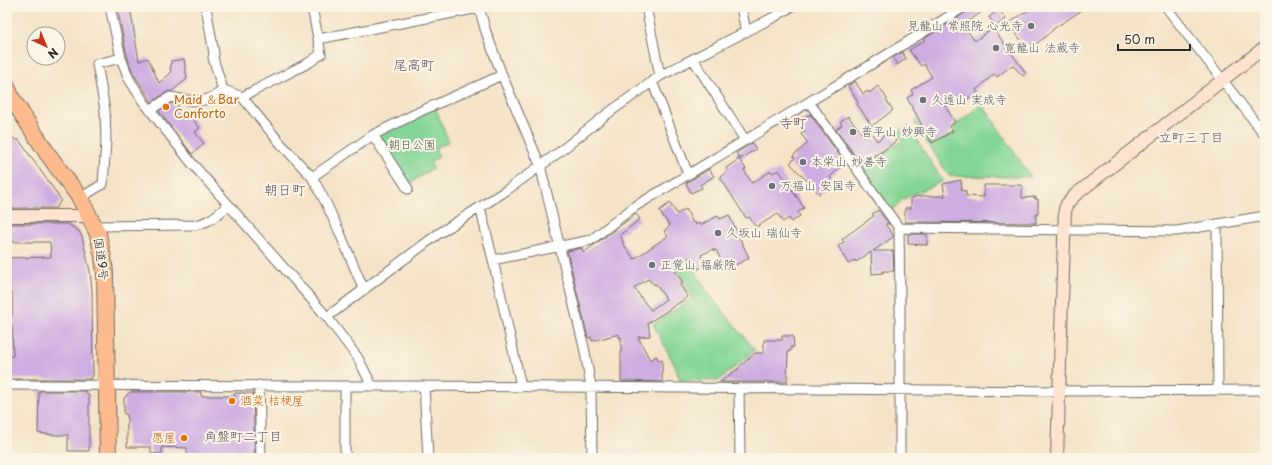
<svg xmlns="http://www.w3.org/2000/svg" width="1272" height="465" viewBox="0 0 1272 465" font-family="'Playpen Sans','Klee One',sans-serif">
<rect width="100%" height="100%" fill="#fcf5e5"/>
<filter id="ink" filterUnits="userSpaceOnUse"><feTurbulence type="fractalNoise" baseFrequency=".025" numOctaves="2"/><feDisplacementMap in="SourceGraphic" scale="8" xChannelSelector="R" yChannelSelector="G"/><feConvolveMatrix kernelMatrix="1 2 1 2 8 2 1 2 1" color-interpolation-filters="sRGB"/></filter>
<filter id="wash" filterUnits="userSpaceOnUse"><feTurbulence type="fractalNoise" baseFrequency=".012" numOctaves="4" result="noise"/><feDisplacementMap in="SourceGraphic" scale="16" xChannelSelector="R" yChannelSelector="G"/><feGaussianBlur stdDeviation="0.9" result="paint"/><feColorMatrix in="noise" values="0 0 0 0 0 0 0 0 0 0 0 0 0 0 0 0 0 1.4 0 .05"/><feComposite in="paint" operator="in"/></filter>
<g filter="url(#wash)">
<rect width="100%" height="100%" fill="#f4e3c7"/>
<path fill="#82d596" stroke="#568060" d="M982,104L1031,177L949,176L914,122L917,120L932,145L956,132L954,126Z
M435,107L449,142L435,148L439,157L430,162L433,168L409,184L378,139L379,135Z
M908,126L943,181L903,199L891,211L862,167L903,140L897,132Z
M690,262L708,293L755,350L718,381L680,380L674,364L653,324L693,298L684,286L686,284L677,270Z"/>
<g id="blocks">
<path fill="#cdade2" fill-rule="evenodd" d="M117,7H130L139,61L148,58L159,83L171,73L170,67H171V61L184,59L187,79L172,91L167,92L152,102L133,73L127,56Z
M976,7H989L963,25L975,41L993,28L1026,73L1023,76L1012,65L997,77L994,74L976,90L978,93L965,100L963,96L945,106L955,122L950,126L953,131L932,143L907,98L913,94L911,90L932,77L924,64L921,66L909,50L924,41V39L971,9L972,10Z
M1033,7H1087L1053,29V30L1034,46L1032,44L1026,48L1009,23Z
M999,10L1006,19L996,26L989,17Z
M902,52L906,59L897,65L893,58Z
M855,81L863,94L868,91L869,93L878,86L882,91L887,99L886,100L893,110L872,126L857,104L858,102L848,86Z
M171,103L176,104L185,118L189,115L200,128L195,132L204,144L192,154L159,111Z
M810,114L845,163L830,177L833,181L819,194L790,163L795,158L793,156L808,143L801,134L805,131L798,122L808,115L809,116Z
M848,116L864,136L870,131L877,141L888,132L896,141L883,151L861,164L836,129L842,125L840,122Z
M7,130L15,140H19L57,194L61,200L56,208H8V162H7Z
M752,143L756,149L740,159L736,153Z
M739,159L746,169L744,170L752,183L771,171L773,173L779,170L804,208L798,212L800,216L791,222L789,218L783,222L778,214L756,227L749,217L746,218L720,177L728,171L726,168Z
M709,169L714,176L700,185L702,188L691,193L686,183Z
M961,180L962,191H966V196L984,197V185H1022V198L1036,197L1035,199H1038V214H1036V223L905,222V208H911V198H914V197L920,196H945L943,184Z
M670,203L677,214L686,209L693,223L695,222L696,225L699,223L700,225L718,216L720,219L729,215L749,258L726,270L716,250L714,251L713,249L701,255L705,265L698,269L691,256L674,269L683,283L680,285L688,297L648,323L650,336L638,337L650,360L657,356L658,360H662V382L621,381V337L619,338V334L592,341L591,337L588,338L567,251L582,248L583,253L636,214L640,219L620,235L623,241L622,242L634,259L668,236L664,231L670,226L659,211ZM648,279L654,285L655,283L666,299L651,310L645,303L634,288Z
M878,210L889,224H885L893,235V237L873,251H893L894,271H883V273L872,274L871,252L856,262L855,260L848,264L838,246L844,242L842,239L874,216L872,214Z
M10,224H68L79,231L82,237L90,271L92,290L93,376L90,379H7V356H13L12,325L7,324V315L12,316V293H10V258L51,257L50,242H10Z
M908,234H927V245L908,244Z
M782,336H793L794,347H791V351H788L787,382H720L736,370H738V368L755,353H764V340H782Z
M39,391H85L89,396V451H68V435H54L38,433Z
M130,392H201V396H235V393H253L255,458H187V448L162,447V454H151V447H127V414H124V398Z"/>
</g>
</g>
<g filter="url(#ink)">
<use href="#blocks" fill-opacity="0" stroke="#716b62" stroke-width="1"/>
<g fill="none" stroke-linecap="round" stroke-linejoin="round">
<defs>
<path id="street" d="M110,7L121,58L129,79L143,101L190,161L327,317L358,358L372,386
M206,7L214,54L213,58L223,90
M479,7L486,32L502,75L540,165L584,347L591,386L592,458
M646,7L660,76
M741,7L746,32
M1166,7L1265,135
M318,39L479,8
M693,59L745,140
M652,81L688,174
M223,90L227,91L242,97L281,144L312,177L326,203L339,231L364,290
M242,97L310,62L321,54L312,7
M809,102L899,228L900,299V458
M150,110L170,97C192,101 204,106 223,90
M373,135L408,189
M312,177L373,135L421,111L502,75
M80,198L103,184L106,142L105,110L97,64L121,58
M480,207L493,260L591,240L634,207L867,67L964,7
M1217,224L1218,390
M95,226L195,225C209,223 218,214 229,205
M899,228L1177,231L1265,216
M493,260L521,386
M327,317L438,234L507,190L558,153L607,114L660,76L776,16L791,7
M7,385L345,386H424L1059,391L1265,390
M259,385L261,458
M424,386L428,458
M739,388L740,458
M345,458V386"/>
<path id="secondary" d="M7,216H90
M1057,458L1065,209L1067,204L1075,195L1265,47"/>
<path id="highway" d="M7,86L11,97L47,153L80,198L98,234L103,258L105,273L108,458"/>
</defs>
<use href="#street" stroke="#716b62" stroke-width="11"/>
<use href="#secondary" stroke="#716b62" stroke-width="14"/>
<use href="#highway" stroke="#716b62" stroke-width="18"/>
<use href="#street" stroke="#fff" stroke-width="9"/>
<use href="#secondary" stroke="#fee3d1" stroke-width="12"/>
<use href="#highway" stroke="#fcba8d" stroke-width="16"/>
</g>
</g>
<g fill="#6b7280" stroke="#fcf5e5" stroke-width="1.5">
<circle cx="1031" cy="26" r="4"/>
<circle cx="996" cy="48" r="4"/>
<circle cx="923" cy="100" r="4"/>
<circle cx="853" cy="132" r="4"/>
<circle cx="803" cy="162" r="4"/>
<circle cx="772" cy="186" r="4"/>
<circle cx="718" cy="233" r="4"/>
<circle cx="652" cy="265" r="4"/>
</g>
<g fill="#e8710a" stroke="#fcf5e5" stroke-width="1.5">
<circle cx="166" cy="107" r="4"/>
<circle cx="232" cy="401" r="4"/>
<circle cx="184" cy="438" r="4"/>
</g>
<g text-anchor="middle" stroke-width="4" stroke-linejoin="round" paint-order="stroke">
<g font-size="12" fill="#5b616d" stroke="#fcf5e5" text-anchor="start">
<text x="1023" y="30" text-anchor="end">見龍山 常照院 心光寺</text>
<text x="1004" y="52">寛龍山 法蔵寺</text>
<text x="931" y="104">久遠山 実成寺</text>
<text x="861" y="136">普平山 妙興寺</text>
<text x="811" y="166">本栄山 妙善寺</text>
<text x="780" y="190">万福山 安国寺</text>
<text x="726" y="237">久坂山 瑞仙寺</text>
<text x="660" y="269">正覚山 福厳院</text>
</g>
<g font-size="12" fill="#c56008" stroke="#fcf5e5" text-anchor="start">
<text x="174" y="104">Maid ＆Bar<tspan x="174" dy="14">Conforto</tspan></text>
<text x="240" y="405">酒菜 桔梗屋</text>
<text x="176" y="442" text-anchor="end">愿屋</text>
</g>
<g font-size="12" fill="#455e4b" stroke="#fcf5e5">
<text x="412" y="149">朝日公園</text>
</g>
<g font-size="12" fill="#2b2b2b" stroke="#fcf5e5">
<text transform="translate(101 259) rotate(82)" y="4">国道9号</text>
</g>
<g font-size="13" fill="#64586b" stroke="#fcf5e5">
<text x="1191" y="142">立町三丁目</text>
<text x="243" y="441">角盤町二丁目</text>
</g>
<g font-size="14" fill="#64586b" stroke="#fcf5e5">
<text x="414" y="70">尾高町</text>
<text x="793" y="128">寺町</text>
<text x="285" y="195">朝日町</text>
</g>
</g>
<rect width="1272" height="465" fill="none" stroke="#fcf5e5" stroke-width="24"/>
<g transform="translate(46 46) rotate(136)"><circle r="19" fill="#fcf5e5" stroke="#a8a49b"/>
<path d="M0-3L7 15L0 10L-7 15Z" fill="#c8321e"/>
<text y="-6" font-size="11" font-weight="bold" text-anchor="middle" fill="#2b2b2b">N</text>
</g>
<path d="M1118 44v6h72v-6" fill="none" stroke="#2b2b2b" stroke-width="2"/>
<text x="1124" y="44" font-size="12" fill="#2b2b2b" stroke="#fcf5e5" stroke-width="3" paint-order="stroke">50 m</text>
</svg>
